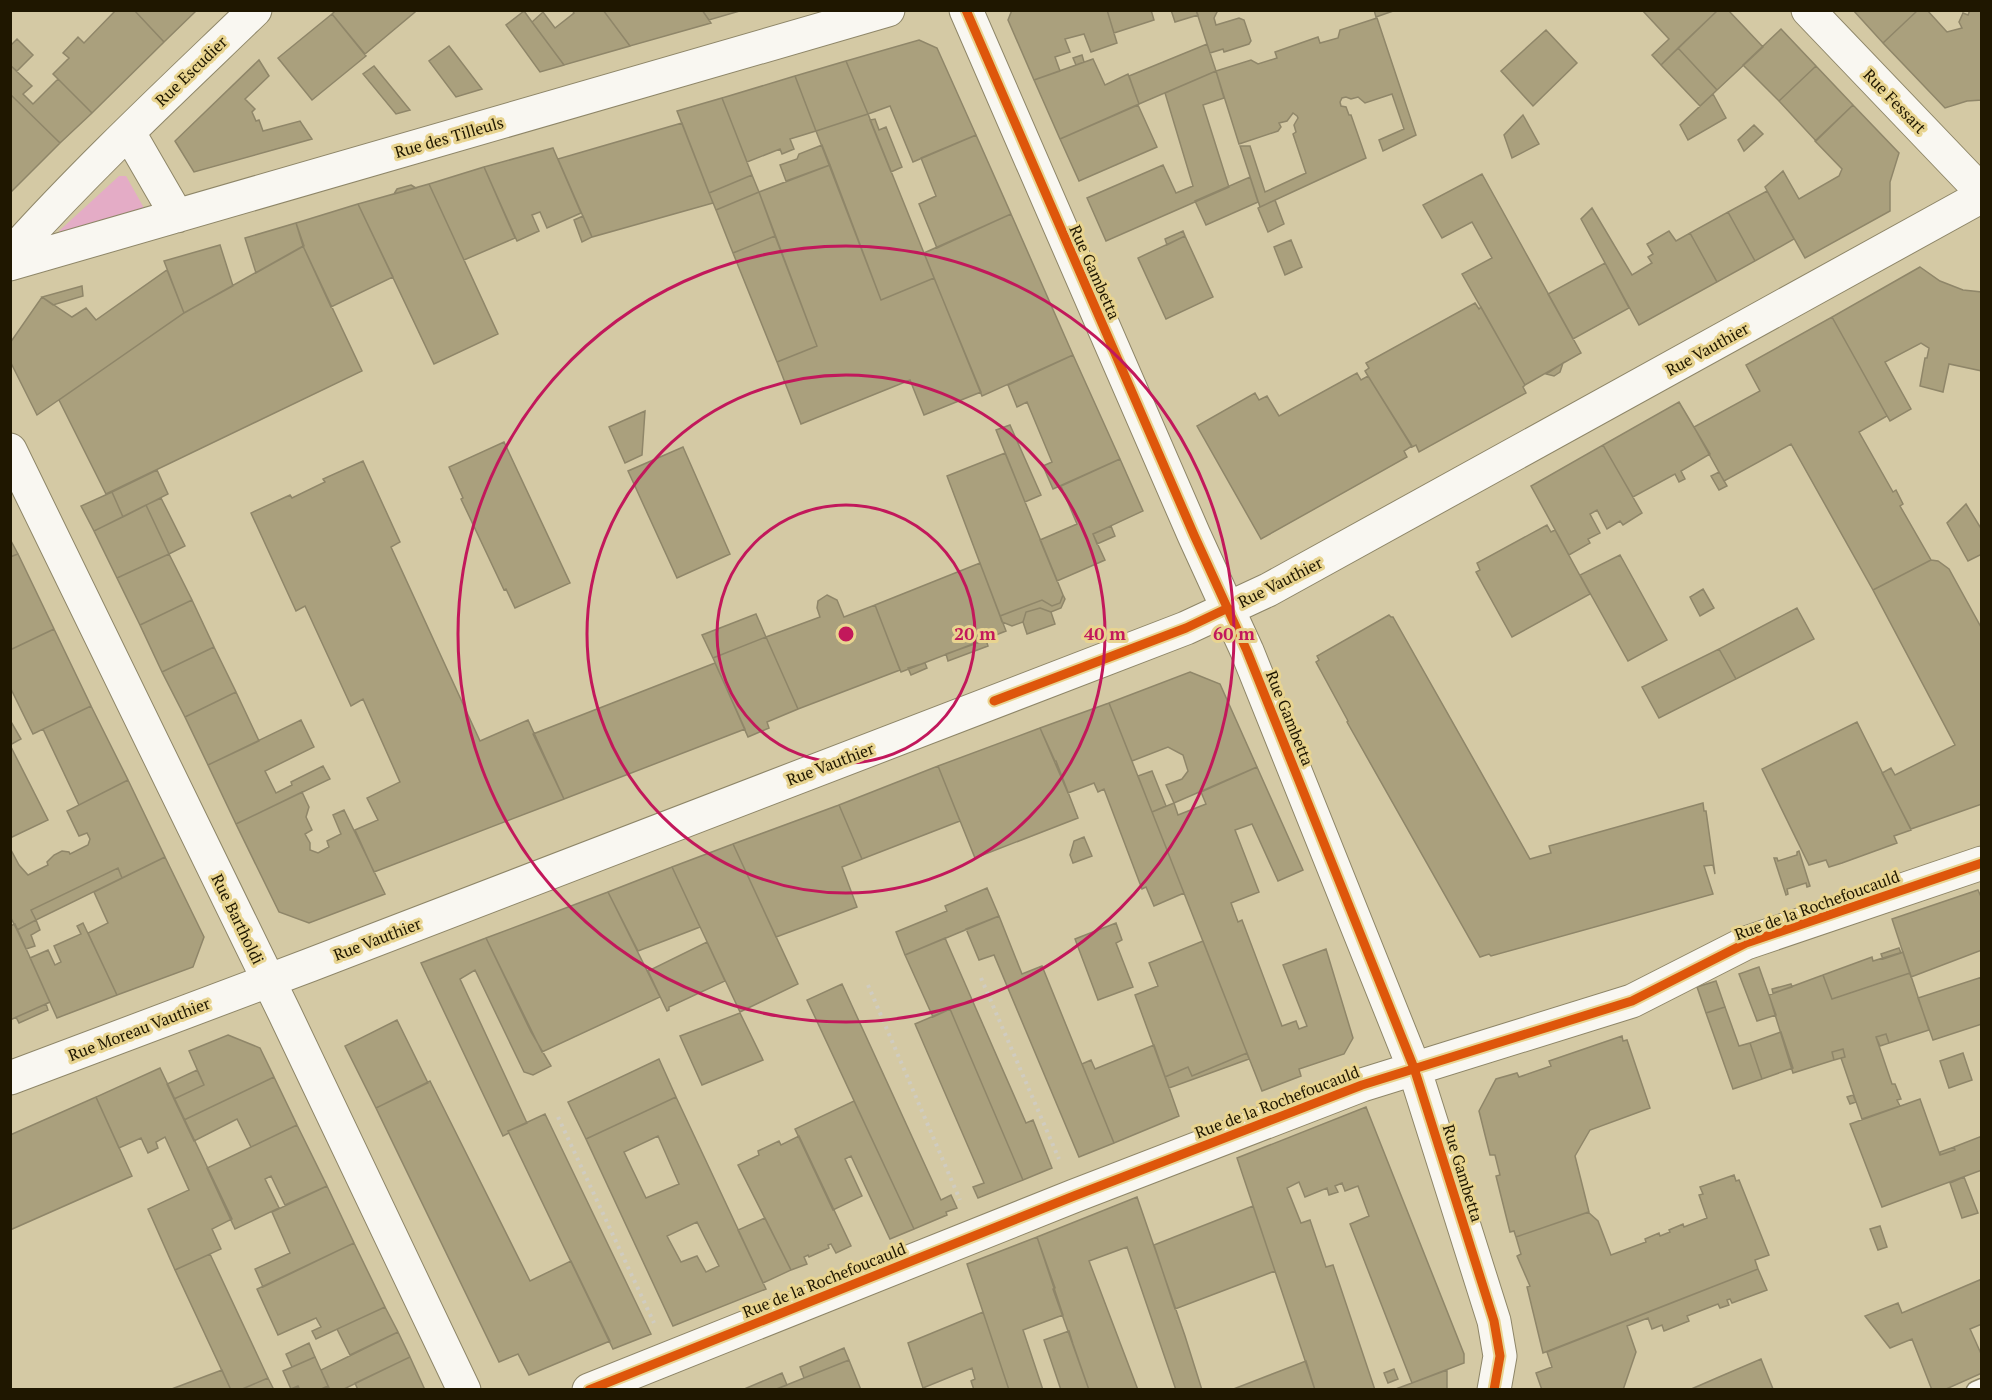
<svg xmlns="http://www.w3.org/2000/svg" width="1992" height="1400" viewBox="0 0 1992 1400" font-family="'PT Serif',serif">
<rect width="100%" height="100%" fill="#d4c9a4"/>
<path fill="#e4acc6" d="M119,176H126L144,208L64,238L59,231Z"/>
<path fill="#aaa07d" stroke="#8f8669" stroke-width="1.5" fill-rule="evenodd" d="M116,10H134L164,42L92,113L53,74L69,58L63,53L78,37L84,43Z
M134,10H197L164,42Z
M336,10H414L415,12L365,54L332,14Z
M572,10H603L630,46L564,65L532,22L543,12L555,28L574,13Z
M603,10H702L711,23L630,46Z
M702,10H743L709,20Z
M1012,10H1107L1117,43L1091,52L1084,34L1065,39L1070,52L1055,57L1060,71L1034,80L1008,20Z
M1107,10H1151L1154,20L1114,33Z
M1171,10H1196L1198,15L1175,22Z
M1196,10H1218L1214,18L1216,25L1239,18L1244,20L1251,41L1249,44L1224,52L1223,49L1210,53Z
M1374,10H1396L1376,17Z
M1642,10H1718L1661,65L1652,55L1669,39Z
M1718,10H1728L1763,47L1717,90L1678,48Z
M1853,10H1918L1883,43Z
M1918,10H1927L1947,32L1962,28L1959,22L1963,13L1968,15L1970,10H1982V100L1967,101L1945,108L1883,43Z
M524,11L532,22L564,65L540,72L506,25Z
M332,14L366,56L312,100L278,58Z
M1377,18L1416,135L1383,151L1379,140L1404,129L1392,94L1365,103L1358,97L1351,99L1346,97L1342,98L1340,102L1341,106L1346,107L1349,115H1351L1366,158L1260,207L1240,146H1250L1265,192L1306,173L1293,134L1296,132L1294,125L1298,118L1297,116L1293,113L1287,121L1279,123L1281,127L1278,131L1239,144L1216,71L1251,60L1258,64L1277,58L1275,52L1318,37L1320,43L1338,38L1340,30Z
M1781,29L1816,66L1779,101L1743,65Z
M1546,30L1577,63L1533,106L1501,71Z
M17,39L33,55L17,71L10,65V46Z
M919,40L937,48L976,135L913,162L890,106L868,114L846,61Z
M1207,44L1216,71L1139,104L1129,76Z
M449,46L482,89L456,97L429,61Z
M1678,48L1717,90L1700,106L1661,65Z
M1082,55L1084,62L1076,65L1073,58Z
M1093,59L1105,85L1128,74L1139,104L1060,139L1034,80Z
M259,60L269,76L245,99L255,109L252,112L256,121L259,120L263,131L300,121L312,139L194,172L175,141Z
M846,61L868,114L816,131L795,76Z
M10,65L32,86L23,94L33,104L58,79L92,113L60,143L10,94Z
M374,66L410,110L396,114L363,74Z
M1816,66L1853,105L1816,141L1779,101Z
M1216,71L1224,98L1203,105L1229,187L1106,241L1087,198L1163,165L1176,193L1193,186L1165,93Z
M795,76L816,131L790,139L794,149L782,154L780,149L747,162L722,98Z
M10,94L60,143L10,193Z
M1713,94L1726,118L1688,140L1680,125Z
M722,98L752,175L709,193L677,111Z
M1138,105L1157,147L1079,181L1060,139Z
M1853,105L1899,153L1890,182V211L1805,258L1765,187L1783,171L1799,199L1839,176L1842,169L1815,141Z
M868,114L934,278L881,300L816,131Z
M1523,115L1539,144L1512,158L1504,135Z
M875,119L879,130L886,127L902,167L891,172L870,120Z
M682,123L713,203L592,237L558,159Z
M1754,125L1763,134L1744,151L1738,140Z
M976,135L1011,214L937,248L919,204L936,196L921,158Z
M822,145L830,165L786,181L780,165L797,159L799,154Z
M553,148L581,213L547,228L540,212L532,215L539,231L517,241L484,167Z
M830,165L881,300L934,278L981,392L924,415L910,380L801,424L777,362L817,346L759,192Z
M484,167L515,238L464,260L429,184Z
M1482,174L1581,353L1525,385L1462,274L1492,258L1472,222L1442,238L1423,205Z
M752,175L759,192L716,210L709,193Z
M1250,177L1258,202L1206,225L1195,201Z
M429,184L498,334L434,364L358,204Z
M411,185L416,188L394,194L397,189Z
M1767,191L1794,239L1755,261L1728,212Z
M759,192L775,236L733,253L716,210Z
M1275,200L1284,224L1268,232L1258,208Z
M358,204L393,277L331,307L303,246L296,223Z
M1592,208L1632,275L1652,263L1648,257L1653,254L1647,244L1669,231L1676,241L1690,233L1717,282L1639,325L1581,219Z
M1728,212L1755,261L1717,282L1690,233Z
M1011,214L1073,355L982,396L924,253Z
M583,216L592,237L582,242L574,220Z
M296,223L304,246L256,273L245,238Z
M1183,231L1185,236L1167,245L1165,239Z
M775,236L817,346L777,362L733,253Z
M1185,236L1213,297L1166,319L1138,258Z
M1291,240L1302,267L1285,275L1274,247Z
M220,245L233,286L184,313L164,261Z
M303,246L362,371L106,494L59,400L184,313Z
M1605,263L1629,308L1573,339L1548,294Z
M1920,267L1940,281L1963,290L1982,292V371L1949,364L1943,392L1920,386L1925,358H1927L1929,348L1921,343L1885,362L1911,409L1890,421L1832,317Z
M167,270L184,313L37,415L10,361V343L42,297L72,317L86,308L96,320Z
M82,286L83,296L53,305L42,297Z
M1475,303L1479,309L1481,307L1525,385L1523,387L1526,393L1419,452L1416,445L1412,447L1368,376L1365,371L1369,368L1366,363Z
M1832,317L1887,416L1859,432L1893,492L1896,490L1903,504L1900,506L1931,560L1873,590L1791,444L1724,481L1694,427L1760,391L1746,365Z
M1073,355L1120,459L1053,489L1043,466L1052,462L1027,402L1017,407L1008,385Z
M1563,363L1560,372L1554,376L1546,374Z
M1357,373L1361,380L1368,376L1412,446L1404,451L1407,457L1261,539L1197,426L1255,393L1259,400L1267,396L1279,416Z
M1679,402L1710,454L1681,471L1685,479L1679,482L1675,474L1633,497L1603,445Z
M645,411L642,455L625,463L609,427Z
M1010,425L1041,495L1025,502L996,430Z
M504,442L570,583L515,608L506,589L504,590L461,499L463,498L449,467Z
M1603,445L1642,513L1623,525L1620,521L1607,529L1597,510L1590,514L1600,533L1588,539L1590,543L1569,555L1531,486Z
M683,447L730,554L677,578L628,471Z
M1005,453L1063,595L1060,603L1052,606L1042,600L1000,616L947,476Z
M1120,459L1143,511L1093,534L1105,560L1057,581L1040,540L1077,524L1061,486Z
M363,461L400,542L391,547L480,741L528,720L564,799L374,872L355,830L378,820L367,798L400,782L363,699L351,706L305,606L296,611L251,513L290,495L292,498L325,482L323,479Z
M157,470L168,494L123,517L112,492Z
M1719,472L1727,486L1719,490L1711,476Z
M112,492L123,517L94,531L81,506Z
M161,498L185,546L169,554L146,505Z
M1966,504L1982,530V554L1968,561L1947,523Z
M146,505L169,554L117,578L94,531Z
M1547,525L1551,532L1555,530L1590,594L1512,637L1476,572L1480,570L1477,563Z
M1111,526L1115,536L1097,544L1093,534Z
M10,539L18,554L10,557Z
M18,554L54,629L10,650V557Z
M169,554L192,600L140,625L117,578Z
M1620,555L1667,640L1628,661L1580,575Z
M1931,560L1938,561L1949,569L1982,629V804L1911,829L1882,773L1891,768L1895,775L1955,745L1873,590Z
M980,563L1006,631L901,672L875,605Z
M1703,589L1714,608L1700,616L1690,597Z
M827,595L837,600L844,617L875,605L900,670L798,709L766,637L820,617L817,608L818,601Z
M1063,595L1065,599L1061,608L1051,612L1040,608L1026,612L1023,622L1012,626L1002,622L1000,616L1042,600L1052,606L1060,603Z
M192,600L214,647L162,672L140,625Z
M1040,608L1051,612L1055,624L1027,634L1023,622L1026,612Z
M1797,608L1814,639L1736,679L1719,649Z
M756,614L766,637L713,658L702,635Z
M1389,615L1391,617H1393L1530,859L1551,853L1549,846L1703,803L1704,811H1706L1715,874L1713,865L1704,866L1713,894L1491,956L1489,954L1480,957L1347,722L1348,721L1316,662L1319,660L1317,656Z
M54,629L91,706L33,734L10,687V650Z
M766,637L798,709L767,722L769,728L748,737L713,658Z
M986,640L988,646L948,661L946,654Z
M214,647L236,692L185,717L162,672Z
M1719,649L1736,679L1659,718L1642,687Z
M715,663L745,729L564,799L533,734Z
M925,663L927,668L911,675L908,668Z
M1190,672L1220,684L1257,767L1174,803L1166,785L1182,779L1188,771L1183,755L1168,747L1132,761L1109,703Z
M236,692L259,741L208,765L185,717Z
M1109,703L1184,893L1154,906L1146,887L1142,889L1104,789L1098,792L1094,783L1068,793L1040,728Z
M91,706L128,780L79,805L43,729Z
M10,720L21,739L10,745Z
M301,720L314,747L265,771L276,793L292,785L291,782L323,766L330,779L236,824L208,765Z
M1857,722L1911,830L1894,836L1897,843L1842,863L1829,867L1826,860L1809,865L1762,769Z
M1040,728L1055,761H1056L1078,818L975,858L938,766Z
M10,745L48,820L10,838Z
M938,766L960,821L862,859L839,805Z
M1257,767L1303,870L1278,881L1252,824L1235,830L1259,892L1231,903L1238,922L1242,920L1282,1026L1296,1021L1299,1029L1307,1026L1283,965L1326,949L1353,1038L1344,1054L1299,1069L1301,1076L1262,1091L1152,812L1174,803L1178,815L1206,804L1201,792Z
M1152,771L1166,806L1152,812L1138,776Z
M128,780L165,857L122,878L118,868L31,910L36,920L17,930L10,916V848L19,865L28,875L48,865L47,862L54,855L62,851L69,852L70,854L88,845L90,839L87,833L79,836L67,811Z
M302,792L309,807L306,817L312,830L305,834L310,843V850L318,853L329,847L327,841L341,834L333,815L344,810L385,894L309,923L279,912L236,824Z
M839,805L862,859L842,867L857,907L776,937L733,844Z
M1084,837L1092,856L1073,863L1070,855L1074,841Z
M733,844L798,984L740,1012L672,867Z
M1799,851L1810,886L1807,887L1806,883L1787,889L1788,894L1786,895L1774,858H1777L1778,861L1797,855V852Z
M165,857L204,937L193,967L117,995L88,933L108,923L94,892Z
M672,867L700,927L638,951L608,892Z
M118,868L122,878L36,920L31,910Z
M987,888L999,916L905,955L896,932L947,911L945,906Z
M1978,890L1982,899V950L1911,977L1892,919Z
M608,892L660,997L542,1052L486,938Z
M999,916L1022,974L1042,966L1114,1143L1079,1157L994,955L979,960L966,929Z
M36,920L40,930L31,935L35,946L26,949L17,930Z
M83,923L117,995L57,1018L30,958L48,950L55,965L61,962L54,946L81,934L77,926Z
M1116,923L1122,940L1116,943L1133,987L1098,1000L1075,939Z
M15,924L50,1002L10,1020V926Z
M486,938L531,1032L551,1066L533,1075L524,1072L475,970L460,979L527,1123L508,1131L509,1133L503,1136L421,963Z
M945,938L1026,1123L1033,1120L1052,1168L1023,1180L950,1009L933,1017L905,955Z
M1203,941L1247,1053L1192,1076L1188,1067L1165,1077L1135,995L1158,986L1149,963Z
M707,942L725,981L669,1007V1010L667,1011L648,971Z
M1899,948L1901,953L1883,959L1881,954Z
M1903,952L1910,973L1832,999L1823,975L1872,957L1873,961Z
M1759,967L1776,1015L1757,1021L1739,974Z
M1910,973L1929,1030L1889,1043L1886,1034L1876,1037L1892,1084H1895L1901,1099L1897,1100L1900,1106L1862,1119L1841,1058L1845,1057L1843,1049L1832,1052L1834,1060L1793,1073L1769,995L1823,975L1832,999Z
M1982,977V1024L1933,1040L1918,998Z
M1716,981L1725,1007L1706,1013L1697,987Z
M842,984L941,1200L951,1195L957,1208L946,1212L947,1215L914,1229L807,1000Z
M1791,984L1792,987L1773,993L1772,989Z
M46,1004L48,1010L19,1023L16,1017Z
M1725,1007L1739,1046L1750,1043L1762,1079L1733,1089L1706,1013Z
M950,1009L1023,1180L978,1198L973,1187L984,1183L915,1024Z
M740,1013L763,1060L702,1085L680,1036Z
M397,1020L428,1083L376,1108L345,1046Z
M1781,1032L1793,1068L1762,1079L1750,1043Z
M1886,1034L1889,1043L1880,1046L1876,1037Z
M228,1035L260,1048L274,1077L184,1120L174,1099L204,1085L189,1051Z
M1622,1036L1623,1041L1627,1040L1650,1108L1590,1130L1575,1156L1589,1212L1516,1237L1514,1231L1510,1232L1496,1176L1500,1175L1495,1155H1490L1479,1111L1496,1079L1517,1073L1519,1077L1551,1066L1549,1061Z
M1154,1045L1179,1116L1114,1143L1082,1064L1091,1060L1095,1069Z
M1843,1049L1845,1057L1834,1060L1832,1052Z
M1247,1053L1249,1059L1169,1088L1165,1077L1188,1067L1192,1076Z
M1963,1053L1972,1080L1949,1088L1940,1061Z
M659,1059L676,1097L586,1139L568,1102Z
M160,1068L232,1219L212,1229L221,1249L175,1270L148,1209L189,1190L165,1137L156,1142L158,1148L148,1153L141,1138L119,1148L96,1097Z
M197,1070L204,1085L174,1099L167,1084Z
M274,1077L297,1125L251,1147L237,1119L194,1141L184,1120Z
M430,1081L530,1281L571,1261L610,1341L529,1375L518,1354L499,1362L376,1108Z
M1853,1095L1856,1102L1850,1104L1847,1097Z
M96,1097L132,1176L10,1230V1135Z
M676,1097L766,1289L673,1326L586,1139ZM658,1136L679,1184L646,1198L624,1152ZM697,1222L719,1266L706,1272L697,1256L681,1262L667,1236Z
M1920,1099L1940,1155L1955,1150L1954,1147L1982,1136V1170L1882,1207L1850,1124Z
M854,1101L914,1229L890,1239L851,1156L845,1159L862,1196L833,1210L795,1129Z
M1366,1107L1464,1354V1363L1412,1383L1350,1224L1369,1216L1358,1186L1345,1191L1342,1183L1335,1186L1338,1192L1329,1195L1327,1188L1305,1197L1299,1182L1287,1188L1301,1223L1310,1220L1326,1267L1333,1265L1375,1390H1315L1237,1158Z
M545,1114L651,1334L613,1349L508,1131Z
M297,1125L327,1186L285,1205L271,1176L265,1179L279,1208L235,1229L207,1168Z
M799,1136L851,1246L836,1253L831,1244L828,1245L829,1248L809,1257L808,1255L804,1257L807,1264L791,1270L738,1165L759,1155L758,1151L779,1141L781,1145Z
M1954,1147L1955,1150L1940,1155V1152Z
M1734,1175L1736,1181L1739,1180L1769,1255L1755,1260L1758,1269L1543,1353L1527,1287L1530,1286L1517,1256L1521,1254L1516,1237L1588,1212L1598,1221L1611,1255L1646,1242L1645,1239L1659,1233L1660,1236L1670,1232L1669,1230L1683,1224L1684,1227L1707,1218L1699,1195L1703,1194L1700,1187Z
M1964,1177L1978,1213L1962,1218L1950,1183Z
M327,1186L354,1243L263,1287L255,1269L290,1253L272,1212Z
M1137,1197L1185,1336L1202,1390H1176L1127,1247L1089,1261L1138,1390H1089L1053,1289L1055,1288L1037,1237Z
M1253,1206L1275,1271L1175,1309L1154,1245Z
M765,1218L791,1270L763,1283L738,1230Z
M1880,1226L1887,1247L1878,1250L1870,1229Z
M1037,1237L1063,1315L1023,1330L1043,1390H1009L967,1264Z
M354,1243L385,1307L316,1339L312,1331L321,1327L316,1318L278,1335L257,1289Z
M210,1254L268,1378L240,1390H231L175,1270Z
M1758,1269L1767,1290L1732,1303L1730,1299L1727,1300L1729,1305L1720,1308L1718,1304L1687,1316L1689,1321L1664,1331L1662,1325L1652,1329L1648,1318L1627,1326L1636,1352L1623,1390H1542L1536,1373L1552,1367L1547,1352Z
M1982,1279V1324L1970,1329L1982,1356V1373L1944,1390H1932L1912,1339L1890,1348L1865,1316L1898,1303L1902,1313Z
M385,1307L398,1332L350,1355L337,1329Z
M983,1312L1009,1390H974L971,1381L975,1379L972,1368L923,1388L908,1343Z
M1069,1331L1073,1344L1089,1390H1061L1044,1340Z
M398,1332L410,1357L342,1390H330L321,1370Z
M309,1343L315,1357L292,1367L286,1354Z
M844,1348L849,1360L804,1378L800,1367Z
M315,1357L328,1386L319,1390H300L298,1386L291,1389L283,1371Z
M410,1357L425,1390H358L355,1383Z
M1761,1359L1773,1389L1689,1390L1719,1377Z
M849,1360L861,1390H774Z
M1306,1361L1315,1390H1231Z
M1394,1369L1398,1379L1388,1383L1384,1373Z
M222,1370L231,1390H169Z
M1447,1370V1390H1393L1412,1383Z
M782,1373L787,1385L774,1390H742Z
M268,1378L274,1390H240Z"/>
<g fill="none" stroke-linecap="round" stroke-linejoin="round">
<defs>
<path id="service" d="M1975,1390L1982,1387"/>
<path id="minor" d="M966,10L1194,535L1247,651L1414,1068L1494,1321L1500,1356L1494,1390
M1808,10L1982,192
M129,133L177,216
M10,255C87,169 172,90 255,10
M10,264L888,10
M10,450L285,1014L464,1390
M10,1078L310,965L1186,628L1268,590L1982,196
M589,1390L1074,1196L1362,1085L1632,1001L1746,943L1982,863"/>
</defs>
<use href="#service" stroke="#8e8668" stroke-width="19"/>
<use href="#minor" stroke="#8e8668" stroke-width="35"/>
<path stroke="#d0ccc0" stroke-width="4" stroke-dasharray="3 4.5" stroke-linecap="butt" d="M981,978L1059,1159
M868,985L960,1200
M558,1117L654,1323"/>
<use href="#service" stroke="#f9f7f1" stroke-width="16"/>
<use href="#minor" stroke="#f9f7f1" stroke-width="33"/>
<defs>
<path id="cycleway" d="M966,10L1194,535L1247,651L1414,1068L1494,1321L1500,1356L1494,1390
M994,701L1186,628L1228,608
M589,1390L1074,1196L1362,1085L1632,1001L1746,943L1982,863"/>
</defs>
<use href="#cycleway" stroke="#e8d490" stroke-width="13"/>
<use href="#cycleway" stroke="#de560b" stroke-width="9"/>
</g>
<g fill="none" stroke="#c2185b" stroke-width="3">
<circle cx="846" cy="634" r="129"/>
<circle cx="846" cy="634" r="259"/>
<circle cx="846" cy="634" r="388"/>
</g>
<g text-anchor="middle" stroke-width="6" stroke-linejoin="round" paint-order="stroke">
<g font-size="16" fill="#1f1700" stroke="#e8d490">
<text transform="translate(191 71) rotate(-44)" y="6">Rue Escudier</text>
<text transform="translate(1895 101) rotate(46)" y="6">Rue Fessart</text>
<text transform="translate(449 137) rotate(-16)" y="6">Rue des Tilleuls</text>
<text transform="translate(1095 272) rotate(66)" y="6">Rue Gambetta</text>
<text transform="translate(1707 349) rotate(-29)" y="6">Rue Vauthier</text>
<text transform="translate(1280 582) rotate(-27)" y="6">Rue Vauthier</text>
<text transform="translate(1290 718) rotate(68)" y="6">Rue Gambetta</text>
<text transform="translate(830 764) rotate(-21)" y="6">Rue Vauthier</text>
<text transform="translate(1817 905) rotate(-20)" y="6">Rue de la Rochefoucauld</text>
<text transform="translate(238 919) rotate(64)" y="6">Rue Bartholdi</text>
<text transform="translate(377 939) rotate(-21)" y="6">Rue Vauthier</text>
<text transform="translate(139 1029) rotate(-21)" y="6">Rue Moreau Vauthier</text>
<text transform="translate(1277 1102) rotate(-21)" y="6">Rue de la Rochefoucauld</text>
<text transform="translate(1463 1173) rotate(73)" y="6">Rue Gambetta</text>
<text transform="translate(824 1280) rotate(-22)" y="6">Rue de la Rochefoucauld</text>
</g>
</g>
<circle cx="846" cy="634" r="9" fill="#c2185b" stroke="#e8d490" stroke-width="3"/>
<g font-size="18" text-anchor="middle" font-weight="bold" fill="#c2185b" stroke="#e8d490" stroke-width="6" stroke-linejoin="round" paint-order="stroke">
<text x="975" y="640">20 m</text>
<text x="1105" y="640">40 m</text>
<text x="1234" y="640">60 m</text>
</g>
<rect width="1992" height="1400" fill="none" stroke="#1f1700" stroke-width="24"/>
</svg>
